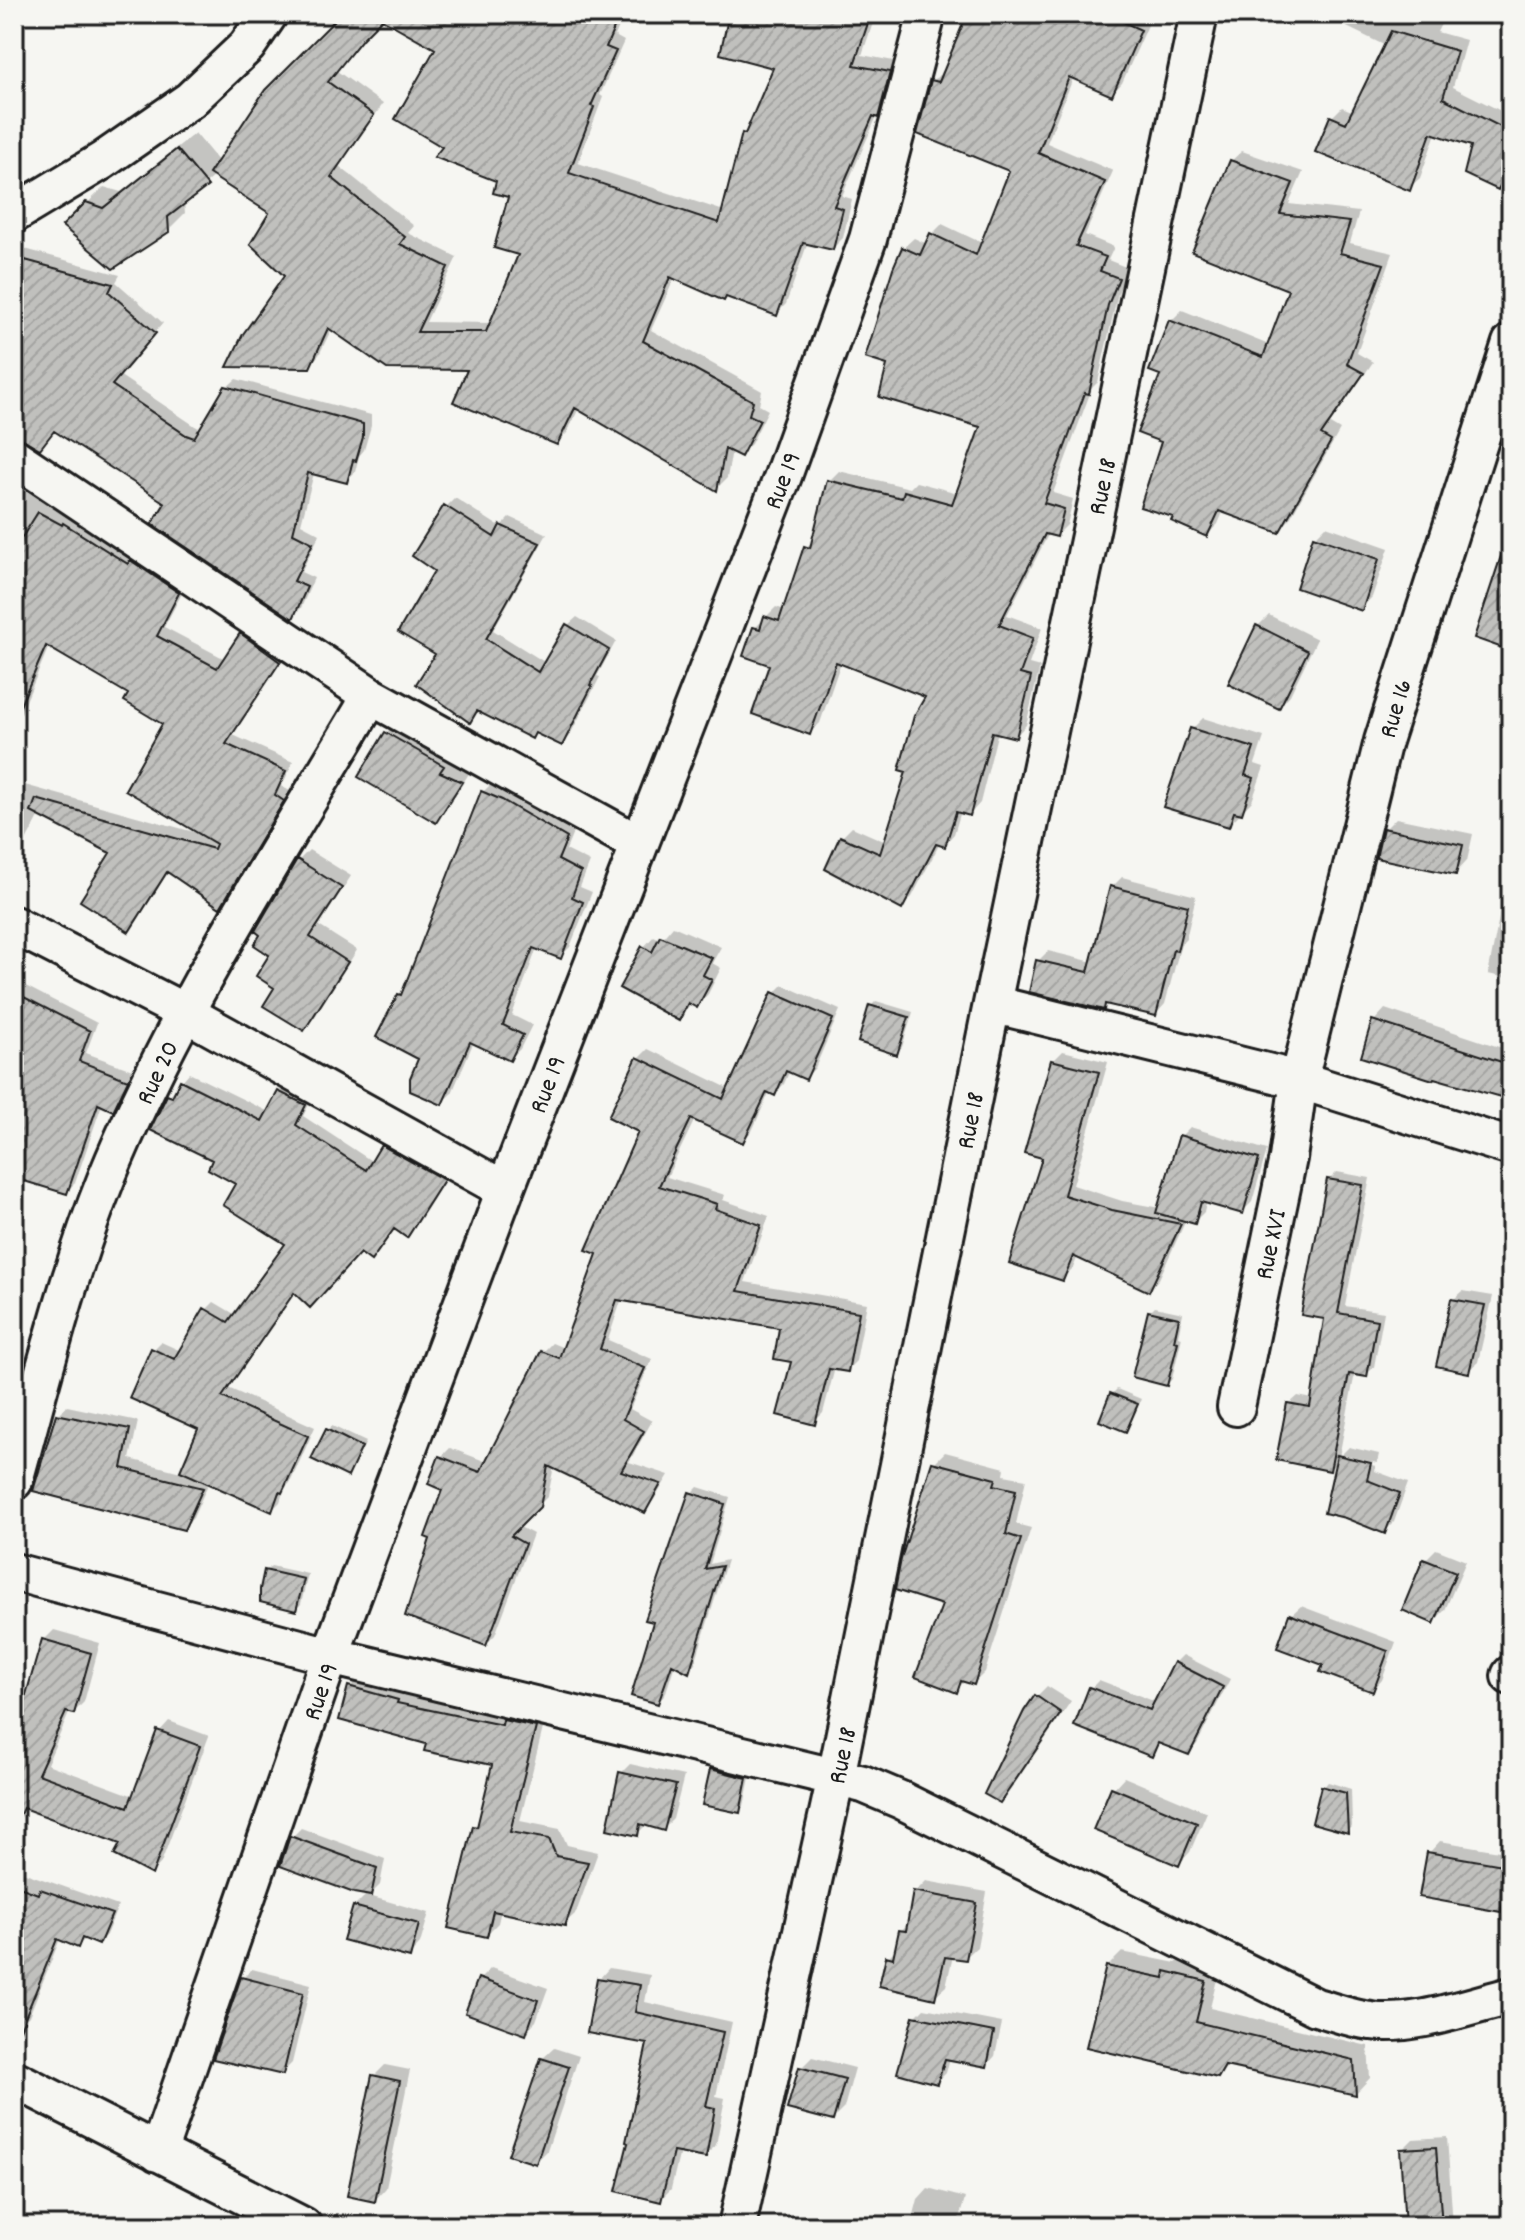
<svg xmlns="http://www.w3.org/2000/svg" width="1525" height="2240" viewBox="0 0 1525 2240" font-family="Dekko,sans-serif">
<defs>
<pattern id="building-hatch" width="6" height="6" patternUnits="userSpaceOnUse" patternTransform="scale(2)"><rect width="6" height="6" fill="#c0c0bd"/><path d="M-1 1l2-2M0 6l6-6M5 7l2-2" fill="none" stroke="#a4a4a2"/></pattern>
</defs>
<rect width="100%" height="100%" fill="#f6f6f2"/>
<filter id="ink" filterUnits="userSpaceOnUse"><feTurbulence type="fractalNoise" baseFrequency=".0125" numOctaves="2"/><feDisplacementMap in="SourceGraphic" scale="16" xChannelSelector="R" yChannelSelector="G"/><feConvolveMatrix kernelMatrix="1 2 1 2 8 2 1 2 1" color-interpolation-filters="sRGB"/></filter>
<g filter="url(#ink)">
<path fill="#0003" fill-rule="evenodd" d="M342,14H624L615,36L624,41L600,95L603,97L578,163L724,211L744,134L749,129L776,66L731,14H876L862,55L899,62L888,105L877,116L842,196L852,199L843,238L833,248L808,242L786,304L776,314L675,277L651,330L762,391L759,405L768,410L751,444L740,454L732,450L727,478L717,488L579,408L567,433L557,443L470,368L332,328L319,355L309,366L272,212L215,175L184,202L185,213L168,230L65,225L104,187L121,192L195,133L219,162ZM382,17L438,48L445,146L498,180L511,196L520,253L492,323L426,322L457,257L408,233L414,226L339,166L383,104L337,71Z
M969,14H1153L1122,83L1112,94L1074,76L1047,143L1113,171L1085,235L1114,247L1108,260L1128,268L1118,293L1098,382L1092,388L1053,493L1073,499L1067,525L1057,535L1049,533L1007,615L1042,628L1029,664L1040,667L1026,725L1016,736L998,731L980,803L970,814L961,811L954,834L944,845L940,843L912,897L902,907L828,868L842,837L852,827L886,842L908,771L927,696L841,662L820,723L810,733L772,663L755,628L776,607L785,610L806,548L814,539L829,481L839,471L910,488L916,482L958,493L983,426L890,364L903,248L914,238L927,244L932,234L942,224L982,243L1012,170L933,81L943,71H946Z
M1320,14H1446L1437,32L1466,40L1453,87L1511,116V171L1508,177L1497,188L1474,145L1436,133L1420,178L1409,188L1331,118L1342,107L1354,112L1386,46Z
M1242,151L1303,172L1289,204L1359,212L1350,243L1393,253L1357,353L1373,362L1330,424L1340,430L1289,520L1278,531L1224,510L1218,524L1207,535L1175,516L1163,441L1162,374L1171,321L1182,310L1269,345L1290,289L1231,161Z
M14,246L120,275L116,282L163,323L119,375L195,426L201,429L227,387L236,379L371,415V426L364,450L359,456L355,472L346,481L314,473L301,524L320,534L301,572L314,578L301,608L293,616L168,503L55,429L27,438L14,434Z
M14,484L72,518L73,516L187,584L164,627L225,659L241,635L250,626L287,653L233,735L293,762L282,786L291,792L228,896L220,905L169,871L137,921L129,930L113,852L40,815L14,864V782L201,834L164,723L131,694L49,646L14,730Z
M455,498L500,527L510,517L547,534L493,630L546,663L568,625L577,617L616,641L597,676L600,677L570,735L561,744L537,731L532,737L478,709L470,720L437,653V570L446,507Z
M1326,526L1389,548L1372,597L1361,609L1315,537Z
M1269,615L1317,639L1290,695L1279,707L1258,626Z
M1203,718L1264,737L1255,764L1264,767L1252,801L1229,825L1192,729Z
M396,724L452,756L448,762L470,772L445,811L436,820L386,733Z
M493,782L575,828L566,850L590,862L580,887L592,892L570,947L560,957L537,948L512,1015L532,1025L520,1049L510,1059L474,1041L452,1093L442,1102L421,1058L400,995L404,991L483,792Z
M1396,818L1473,834L1467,861L1456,873L1385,829Z
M309,850L351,876L319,926L357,950L314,1018L303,1029L277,987L272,955L263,934L299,860Z
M1122,877L1196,896L1186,939L1181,944L1165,1004L1156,1014L1108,1003L1103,1008L1038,961L1048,951L1093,962L1112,887Z
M1511,885V979L1488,974L1504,892Z
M673,926L721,947L712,963L721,968L708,994L697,1006L692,1003L678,1018L643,948L654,936L661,940Z
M14,980L97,1023L86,1053L135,1071L121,1100L112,1109L102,1104L75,1183L66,1192L25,1179L17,1207L14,1210Z
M783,985L840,1010L815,1068L806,1077L790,1070L784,1084L775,1093L770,1091L752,1131L743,1140L695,1119L667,1177L725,1195L723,1200L769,1216L745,1282L867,1303L856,1361L847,1370L835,1368L823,1413L814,1422L782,1326L622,1298L608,1340L652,1359L630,1409L652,1421L629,1462L669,1475L653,1501L644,1510L554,1466L548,1496L518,1526L533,1534L495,1635L486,1644L432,1538L445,1489L441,1457L450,1448L487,1462L543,1352L552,1343L564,1348L641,1131L639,1058L648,1049L730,1089L774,994Z
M876,1001L913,1012L902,1047L896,1052L871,1006Z
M1385,1009L1511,1051V1098L1363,1055L1374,1021Z
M1063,1051L1108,1062L1073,1185L1122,1201L1160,1208L1181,1136L1190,1127L1267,1150L1252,1202L1242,1212L1207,1201L1204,1212L1194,1222L1186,1220L1159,1279L1149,1289L1078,1256L1073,1268L1063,1278L1044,1156L1053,1061Z
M189,1073L269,1112L279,1092L287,1084L313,1097L303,1116L373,1162L391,1138L450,1171L414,1227L406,1235L395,1228L371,1258L361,1251L295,1291L228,1388L315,1427L290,1483L284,1489L280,1502L272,1510L209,1482L193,1518L183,1528L58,1415L67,1406L138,1421L130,1459L181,1472L200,1428L153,1350L161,1342L181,1351L206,1310L214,1302L236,1315L288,1243L215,1160L169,1096Z
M1337,1172L1370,1178L1345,1306L1384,1312L1374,1367L1366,1375L1355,1373L1339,1457L1349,1447L1379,1454L1377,1463L1343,1455V1459L1376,1466L1375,1471L1408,1483L1394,1522L1384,1532L1338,1461L1330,1469L1289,1404L1298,1396L1313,1399L1326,1317L1329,1180Z
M1463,1291L1493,1296L1478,1362L1468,1371L1453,1300Z
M1155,1307L1183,1313L1178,1336L1182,1337L1172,1379L1167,1384L1150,1312Z
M1117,1389L1141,1399L1130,1424L1125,1429L1102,1420L1112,1394Z
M332,1426L366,1442L352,1469L347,1474L327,1431Z
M945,1452L1005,1468L1004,1475L1026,1479L1016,1524L1031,1528L985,1672L974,1683L966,1680L956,1690L934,1463Z
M698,1487L730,1497L710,1564L727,1560L695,1663L688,1670L675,1664L665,1695L658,1702L656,1621L691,1494Z
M1436,1549L1466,1561L1445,1610L1434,1621L1425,1560Z
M271,1566L308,1574L301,1604L296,1609L266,1571Z
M1301,1606L1396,1642L1382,1680L1373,1690L1325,1664L1291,1615Z
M54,1630L100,1643L84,1702L74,1712L70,1711L47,1764L134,1796L159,1732L169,1721L209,1736L161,1863L152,1873L123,1843L14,1803V1702L25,1707L44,1640Z
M1183,1655L1230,1679L1197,1744L1189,1753L1161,1742L1151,1754L1091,1688L1099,1680L1156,1702L1175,1663Z
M361,1676L546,1716L520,1821L560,1829L567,1845L598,1852L576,1913L564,1924L501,1910L498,1923L486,1935L475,1827L481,1822L495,1764L428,1742L350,1687Z
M1047,1686L1071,1701L1011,1789L1000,1800L1036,1697Z
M630,1764L684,1776L673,1819L663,1829L647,1824L637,1834L621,1773Z
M717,1765L751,1773L744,1806L739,1811L712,1770Z
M1124,1777L1207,1812L1190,1852L1179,1864L1113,1789Z
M1328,1782L1351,1789L1352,1826L1347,1831L1323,1788Z
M301,1828L385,1859L380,1885L369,1896L429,1913L420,1944L409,1956L354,1907L367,1894L292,1837Z
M1440,1841L1511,1853V1899L1500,1910L1429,1853Z
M14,1869L118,1906L106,1935L98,1943L86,1938L78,1946L60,1939L29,2016L21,2024L14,2021Z
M926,1881L987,1892L977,1947L965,1958L953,1956L946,1986L934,1997L888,1957L897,1948L901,1931L909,1922L915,1892Z
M1122,1952L1176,1963L1182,1958L1220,1967L1210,2008L1368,2046L1370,2078L1356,2093L1229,2064L1217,2076L1107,1967Z
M491,1968L548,1988L536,2021L525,2032L480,1979Z
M609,1968L650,1975L645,2002L732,2022L716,2096L725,2098L716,2145L705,2156L680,2151L671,2189L660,2200L649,2042L599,1979Z
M252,1969L311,1984L292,2063L282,2073L243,1978Z
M924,2008L1002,2023L995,2056L987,2065L950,2058L946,2073L937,2082L915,2017Z
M554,2048L579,2056L547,2151L536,2162L542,2059Z
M812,2057L855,2068L844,2108L833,2119L801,2068Z
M385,2065L410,2070L386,2188L375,2200L374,2076Z
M1447,2137L1453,2226H1407L1402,2150L1413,2139Z
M928,2188L965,2198L957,2226H911L918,2199Z"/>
<path fill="url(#building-hatch)" stroke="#1c1c1c" stroke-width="2" fill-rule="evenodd" d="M341,14H620L606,47L616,51L591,106L594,107L569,173L719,223L742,133L745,134L773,68L720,54L729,14H871L854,65L890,72L878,118L873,116L834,206L843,209L833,250L803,243L777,316L726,297L724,301L670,277L643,341L753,401L749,415L760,420L741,457L725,449L717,491L575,408L557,445L453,402L467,370L387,369L328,328L310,368L227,367L243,334L284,276L250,244L269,213L209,174L265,90ZM382,19L435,49L395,119L442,147L434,157L496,181L493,193L508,197L494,248L518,255L486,332H417L448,267L400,244L405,237L331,177L374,115L328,82L363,38Z
M967,14H1106L1141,30L1112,96L1069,77L1038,153L1105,182L1076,246L1106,257L1100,271L1119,278L1108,305L1089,394L1085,393L1044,503L1064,509L1057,537L1045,534L999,625L1033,638L1020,674L1031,677L1016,738L992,732L970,816L956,812L945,847L936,844L902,910L825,869L840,836L880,854L906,772L899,770L914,716L925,697L836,662L810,735L752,714L769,665L743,656L753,627L760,629L764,616L779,621L804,546L810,548L827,480L902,498L904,491L952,504L980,427L879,397L887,365L865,358L893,268L902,247L920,255L930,233L976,255L1009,171L917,134L931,80L939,82Z
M1391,31L1457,51L1443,98L1511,132V163L1498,190L1464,174L1471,146L1431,133L1410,191L1315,152L1330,116L1346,123Z
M177,149L208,186L168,217L169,232L113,269L62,226L86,202L103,208Z
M1230,160L1293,183L1280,214L1350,222L1340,253L1384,264L1347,364L1364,373L1321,435L1331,441L1279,533L1219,511L1207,537L1171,521L1173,517L1140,507L1161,442L1137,433L1160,375L1149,371L1169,320L1263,357L1288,290L1192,252Z
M14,257L113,284L109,292L156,333L112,385L186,435L194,438L225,386L363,424V437L356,461L353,460L347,483L308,473L293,533L313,543L294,581L307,587L293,619L152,524L165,503L54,431L40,449L14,434Z
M444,505L494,537L500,525L540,543L486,639L538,672L566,624L609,650L590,685L592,686L562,746L535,733L532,739L477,711L470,723L416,684L435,654L398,632L434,571L412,556Z
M38,512L62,525L63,523L128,564L130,560L179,593L157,636L217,668L240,633L280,662L226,744L286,771L275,795L284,801L220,908L167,872L129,932L80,901L110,853L31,812L36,799L214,849L216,844L125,790L162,724L124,701L128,694L46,646L14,720V558L16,547Z
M1313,536L1379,559L1362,611L1296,588Z
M1505,544L1511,545V651L1474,638Z
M1256,625L1308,651L1279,709L1228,684Z
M1190,728L1254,748L1245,775L1254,778L1242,814L1234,812L1229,827L1163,807Z
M385,732L444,766L440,772L462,782L436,823L358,777Z
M481,791L502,800L567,838L558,860L581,872L572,897L583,902L561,959L533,948L503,1025L523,1035L510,1061L470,1042L442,1105L410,1091V1078L418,1059L376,1037L398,994L401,995Z
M1383,828L1463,845L1456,875L1376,858Z
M297,859L342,888L310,937L348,962L304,1031L263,1006L274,988L256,976L269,955L254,945L260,935L255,931Z
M1110,886L1188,906L1177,951L1173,950L1156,1016L1105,1004L1104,1010L1029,992L1036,960L1088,972Z
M660,936L712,958L703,975L712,980L697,1008L688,1003L679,1021L619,988L642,946L652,952Z
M14,992L90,1031L79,1061L128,1080L113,1111L98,1104L67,1194L14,1178Z
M772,992L833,1019L806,1080L786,1071L775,1096L767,1092L743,1143L691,1119L659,1186L717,1204L715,1209L761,1225L738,1291L859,1312L848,1372L829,1369L815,1425L777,1415L791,1362L774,1359L779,1328L617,1300L600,1349L645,1368L623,1419L644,1431L621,1471L661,1484L645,1513L548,1466L540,1507L511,1536L525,1544L486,1646L405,1616L430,1539L425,1537L442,1490L428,1484L439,1456L480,1472L541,1351L559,1358L597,1254L586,1250L638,1132L608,1117L637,1057L723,1099Z
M869,1005L909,1017L897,1055L858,1042Z
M1372,1020L1511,1065V1100L1434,1078L1433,1080L1361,1057Z
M1051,1060L1099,1072L1064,1195L1112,1210L1181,1224L1149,1292L1073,1256L1063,1281L1009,1263L1042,1158L1024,1153Z
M180,1080L262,1121L278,1091L306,1105L296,1125L366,1170L381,1145L444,1180L407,1238L394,1229L371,1261L360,1253L310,1308L294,1293L222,1397L308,1436L282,1493L279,1492L272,1512L180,1471L198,1429L129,1398L151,1348L174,1359L204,1308L228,1322L285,1244L223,1205L235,1184L208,1169L212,1160L150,1130L167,1095L172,1097Z
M1179,1135L1259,1159L1243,1214L1201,1202L1195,1224L1156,1213Z
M1327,1179L1363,1185L1338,1313L1377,1320L1367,1377L1349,1374L1330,1471L1276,1460L1287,1403L1310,1407L1324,1319L1301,1315Z
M1451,1299L1485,1305L1469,1373L1436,1366Z
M1148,1311L1179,1318L1174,1341L1178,1342L1167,1386L1132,1377Z
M1110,1393L1138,1404L1126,1432L1099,1421Z
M56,1414L130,1429L122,1468L203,1488L184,1530L33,1491Z
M326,1429L362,1447L348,1477L311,1459Z
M1337,1455L1371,1463L1367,1480L1400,1493L1385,1534L1345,1518L1324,1513Z
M932,1462L996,1479L994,1485L1016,1490L1006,1534L1021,1539L974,1685L961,1681L957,1693L915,1677L942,1605L895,1590L901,1559Z
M689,1492L725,1504L705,1569L722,1566L689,1673L672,1664L658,1704L631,1696L653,1622L645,1620Z
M1423,1559L1456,1572L1434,1624L1402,1610Z
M264,1570L304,1579L296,1611L260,1602V1589Z
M1289,1614L1388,1651L1373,1692L1320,1672L1323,1665L1277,1648Z
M42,1639L91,1653L74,1714L66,1712L38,1774L128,1807L157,1730L200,1746L152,1875L114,1855L120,1844L23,1808L14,1828V1716L19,1719Z
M1174,1662L1223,1687L1189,1755L1158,1743L1152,1757L1074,1726L1089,1687L1150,1710Z
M348,1686L398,1700L397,1703L502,1725L503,1720L536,1727L510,1832L549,1839L556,1856L588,1862L565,1926L493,1911L487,1937L448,1928L473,1826L477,1827L492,1765L424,1751L426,1744L339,1720Z
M1035,1695L1061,1713L1000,1803L984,1794L1024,1711Z
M710,1769L747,1778L740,1813L702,1805Z
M619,1772L676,1785L664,1831L640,1824L638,1836L607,1829Z
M1321,1786L1346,1793L1348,1833L1312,1823Z
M1111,1787L1197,1823L1179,1866L1093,1830Z
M290,1836L377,1868L371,1896L354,1893L280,1866Z
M1427,1852L1509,1866L1501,1912L1419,1897Z
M14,1885L38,1894L40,1889L112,1914L99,1945L82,1938L78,1948L57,1939L15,2042Z
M913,1891L977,1903L966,1960L945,1957L935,1999L879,1986L886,1956L893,1958L899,1930L906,1931Z
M353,1906L419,1924L410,1958L343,1940Z
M1106,1966L1164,1978L1165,1971L1206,1981L1196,2022L1354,2060L1356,2095L1225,2066L1218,2078L1086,2047Z
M241,1977L303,1993L283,2075L213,2059Z
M478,1978L538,2000L526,2035L465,2013Z
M597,1978L640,1985L635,2012L723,2032L706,2106L715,2108L706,2158L673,2152L661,2202L616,2191L628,2143L626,2142L647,2044L587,2033Z
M913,2016L994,2032L987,2067L945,2059L937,2084L897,2073Z
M541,2058L569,2067L536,2164L508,2155Z
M799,2067L845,2079L833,2121L787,2109Z
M372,2075L400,2081L375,2202L347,2196Z
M1436,2147L1442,2226H1405L1400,2149Z"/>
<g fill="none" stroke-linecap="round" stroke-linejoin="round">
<defs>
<path id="minor" d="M14,214L102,161L190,100L247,46L269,14
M14,457L371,696L639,844
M14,925L184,1012L505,1190
M992,1004L1299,1080L1511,1147
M1236,1407L1288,1158L1299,1080L1383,741L1511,343
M14,1481C42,1380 67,1276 106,1179C175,1010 278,853 371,696
M14,1572L330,1656L863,1784L901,1800L1316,2007C1334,2012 1352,2019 1371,2021C1414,2027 1469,2006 1511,1996
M1510,1676L1511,1674
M14,2079L303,2226
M158,2153L330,1656L505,1190L783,476L868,239L927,14
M737,2226L836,1777L992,1004L1199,14"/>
</defs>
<use href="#minor" stroke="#1c1c1c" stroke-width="42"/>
<use href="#minor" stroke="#f6f6f2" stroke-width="36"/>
</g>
</g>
<g text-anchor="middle" stroke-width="7" stroke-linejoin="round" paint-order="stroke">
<g font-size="26" fill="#1c1c1c" stroke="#f6f6f2">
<text transform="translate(781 480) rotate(-69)" y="9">Rue 19</text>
<text transform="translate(1101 486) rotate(-78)" y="9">Rue 18</text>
<text transform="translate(1394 708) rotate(-73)" y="9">Rue 16</text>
<text transform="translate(156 1072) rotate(-65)" y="9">Rue 20</text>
<text transform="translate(546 1084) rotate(-69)" y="9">Rue 19</text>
<text transform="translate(969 1120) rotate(-79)" y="9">Rue 18</text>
<text transform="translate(1269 1244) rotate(-78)" y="9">Rue XVI</text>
<text transform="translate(319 1691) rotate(-71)" y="9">Rue 19</text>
<text transform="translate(841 1755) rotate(-78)" y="9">Rue 18</text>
</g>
</g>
<rect width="1525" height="2240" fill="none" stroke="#f6f6f2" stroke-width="48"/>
<rect x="24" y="24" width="1477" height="2192" fill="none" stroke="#1c1c1c" stroke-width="3" filter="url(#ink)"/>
</svg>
